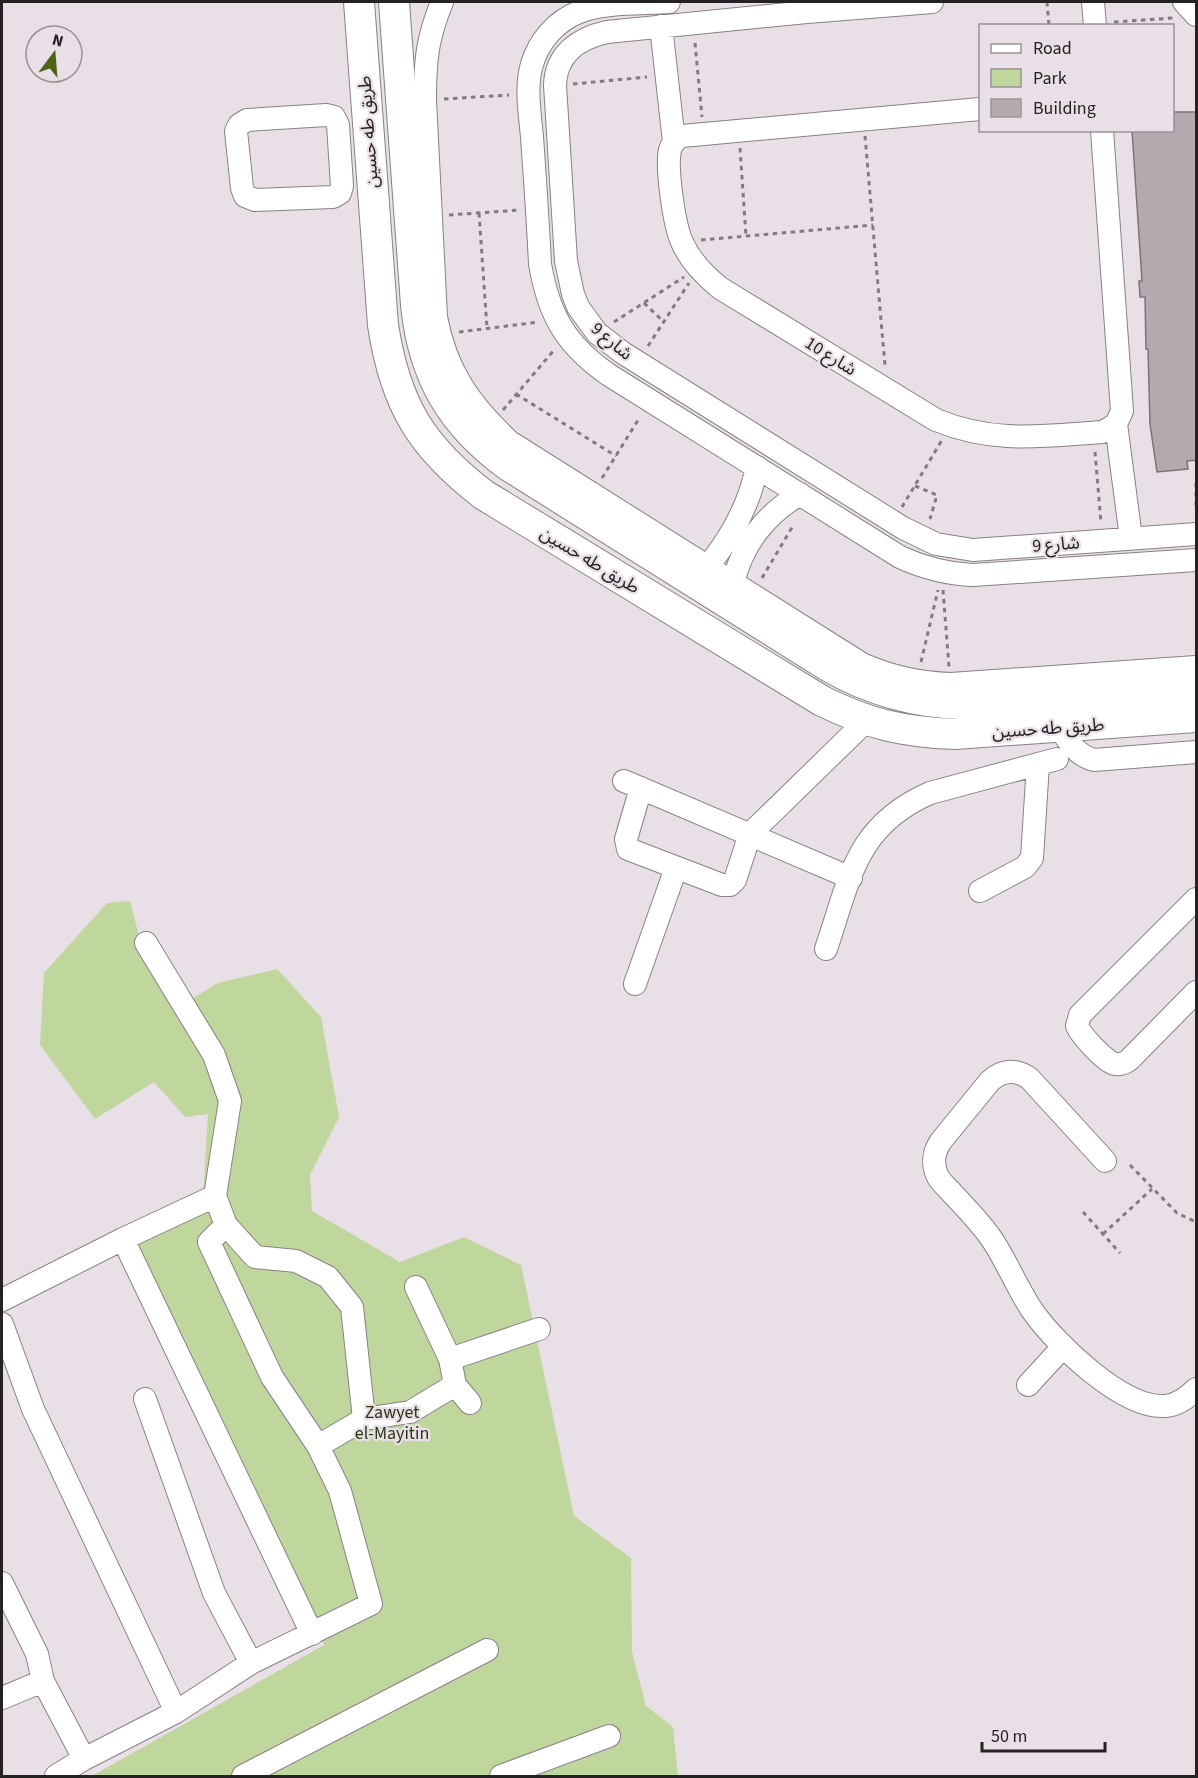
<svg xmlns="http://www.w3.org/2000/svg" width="1198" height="1778" viewBox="0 0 1198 1778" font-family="'Source Sans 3','Noto Sans Arabic',sans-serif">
<rect width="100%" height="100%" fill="#e9dfe6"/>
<path fill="#bfd69d" d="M130,901L140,940L185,1003L218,983L277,969L321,1017L339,1117L310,1175L312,1211L400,1262L464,1237L521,1265L574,1516L631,1558L632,1652L646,1706L673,1727L678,1776H92L324,1645L126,1240L202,1215L208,1114L185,1117L154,1082L95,1119L40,1045L44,973L107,903Z"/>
<path fill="#b3aab0" stroke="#7c747a" stroke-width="1.5" d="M1173,112H1197V460L1187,461L1188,469L1157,472L1150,424L1148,349H1146L1145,297H1140L1139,281H1142L1132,130H1174Z"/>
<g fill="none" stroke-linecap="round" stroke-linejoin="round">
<defs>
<path id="minor" d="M442,2C427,39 425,60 425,100L436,317C446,371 470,405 510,442L862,664C891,677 919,683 951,684L1196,667
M669,2C642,4 604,2 579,12C556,21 539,41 532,64C525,87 530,114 532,137C535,179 538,222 540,264C549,316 566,345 609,375L900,557C924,568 946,574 973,575L1196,560
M932,2L807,12L607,32C579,38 556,54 555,85L566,261L573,294L578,307L597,333L623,353L903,528L936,544L973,550L1196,534
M1093,2L1095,26
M1184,2L1196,15
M661,26L674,142
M980,109L682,136C676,139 672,143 670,150C666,167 674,225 682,242C690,261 704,275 720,288L936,420C995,444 1041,436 1103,432L1116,424L1122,411L1102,130
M326,115L334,117L338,125L342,186L340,193L333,197L255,200L245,196L242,188L236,131L239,125L247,120Z
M1116,424L1131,538
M707,567C732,537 749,506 757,467
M733,583C743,543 765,515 800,494
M1059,727C1069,742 1076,755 1094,760L1196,752
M624,781L851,878
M641,788L626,839L628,849L722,885H730L735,880L750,834L866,721
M980,891L1025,867L1032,858L1038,764
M1196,899L1080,1015L1077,1026C1081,1035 1105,1062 1115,1064C1121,1065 1125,1063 1129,1060L1196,992
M146,943L214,1055L230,1101L215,1196L226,1225L255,1257L296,1261L328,1277L352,1307L364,1419
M826,949C850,879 855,826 930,793L1057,759
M635,984L676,868
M1105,1161L1030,1079C1017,1069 1003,1069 990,1081L941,1141C934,1151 932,1163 937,1175C940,1182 947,1187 952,1193C965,1207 979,1221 991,1238C1007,1261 1017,1289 1034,1313C1057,1345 1123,1409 1165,1406C1178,1405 1187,1398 1196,1389
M123,1239L312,1634
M416,1287L450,1359L455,1385L470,1403
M2,1300L123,1239L215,1196
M2,1324L33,1409L176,1712
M450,1359L539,1329
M1028,1385L1063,1347
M145,1399L214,1593L251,1663
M318,1446L364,1419L410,1412L455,1385
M2,1583L37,1654L43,1681L84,1759
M2,1698L43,1681
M56,1776L84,1759L176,1712L251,1663L371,1604L340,1491L318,1446L272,1377L209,1242L226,1225
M243,1776L487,1650
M501,1776L609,1736"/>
<path id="major" d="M359,2L383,325C395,404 421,447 484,495L822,701C869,724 902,732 955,734L1196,717
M394,2L416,305C423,376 452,425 509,466L828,666C871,691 914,703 964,704L1196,688"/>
</defs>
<use href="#minor" stroke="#898087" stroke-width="24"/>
<use href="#major" stroke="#898087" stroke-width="32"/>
<path stroke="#827b80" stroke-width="3" stroke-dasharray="4.5 4.5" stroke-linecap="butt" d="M1047,2L1049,26
M1114,22L1173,18
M695,43L702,117
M573,84L647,77
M444,99L509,95
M865,136L885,366
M740,148L746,236
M479,213L487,328
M449,215L520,210
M701,240L873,225
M644,303L664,322
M614,322L684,277
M459,332L539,322
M648,346L689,283
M516,394L616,456
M503,410L555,349
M1095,452L1101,523
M602,478L640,417
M1196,483V506
M915,486L937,495L930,519
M902,507L942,440
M762,578L794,524
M943,590L949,667
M921,662L938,590
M1130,1165L1177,1213L1196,1222
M1083,1212L1120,1253
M1103,1234L1152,1189"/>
<use href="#minor" stroke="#fff" stroke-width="22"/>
<use href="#major" stroke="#fff" stroke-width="30"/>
</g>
<g text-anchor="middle" stroke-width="4.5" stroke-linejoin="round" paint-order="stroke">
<g font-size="18" fill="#252224" stroke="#e9dfe6">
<text transform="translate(368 132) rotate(-94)" y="6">طريق طه حسين</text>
<text transform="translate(612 341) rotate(40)" y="6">شارع 9</text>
<text transform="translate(831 356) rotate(32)" y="6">شارع 10</text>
<text transform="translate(1056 544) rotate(-4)" y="6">شارع 9</text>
<text transform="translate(590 560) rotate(31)" y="6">طريق طه حسين</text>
<text transform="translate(1048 728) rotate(-4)" y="6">طريق طه حسين</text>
</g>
<g font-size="18" fill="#2c3814" stroke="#e9dfe6">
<text x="392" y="1418">Zawyet<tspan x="392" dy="21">el-Mayitin</tspan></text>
</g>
</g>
<rect width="1198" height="1778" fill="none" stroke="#252224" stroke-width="6"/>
<rect x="979" y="24" width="195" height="108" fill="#e9dfe6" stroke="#9b9398" stroke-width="1.5"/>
<rect x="991" y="44" width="30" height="9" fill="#ffffff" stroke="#9b9398" stroke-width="1.5"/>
<text x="1033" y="54" font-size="18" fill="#252224">Road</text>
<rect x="991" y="69" width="30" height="18" fill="#bfd69d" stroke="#9b9398" stroke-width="1.5"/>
<text x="1033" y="84" font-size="18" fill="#252224">Park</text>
<rect x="991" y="99" width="30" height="18" fill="#b3aab0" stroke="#9b9398" stroke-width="1.5"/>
<text x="1033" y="114" font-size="18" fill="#252224">Building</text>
<g transform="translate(54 54) rotate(16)"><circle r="28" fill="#e9dfe6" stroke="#9b9398" stroke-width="1.5"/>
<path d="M0-4.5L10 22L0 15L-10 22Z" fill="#4d6615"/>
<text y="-9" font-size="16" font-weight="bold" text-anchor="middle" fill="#252224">N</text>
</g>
<path d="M982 1742v9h123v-9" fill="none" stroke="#252224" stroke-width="3"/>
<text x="991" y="1742" font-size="18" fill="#252224" stroke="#e9dfe6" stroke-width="4.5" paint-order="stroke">50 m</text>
</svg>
